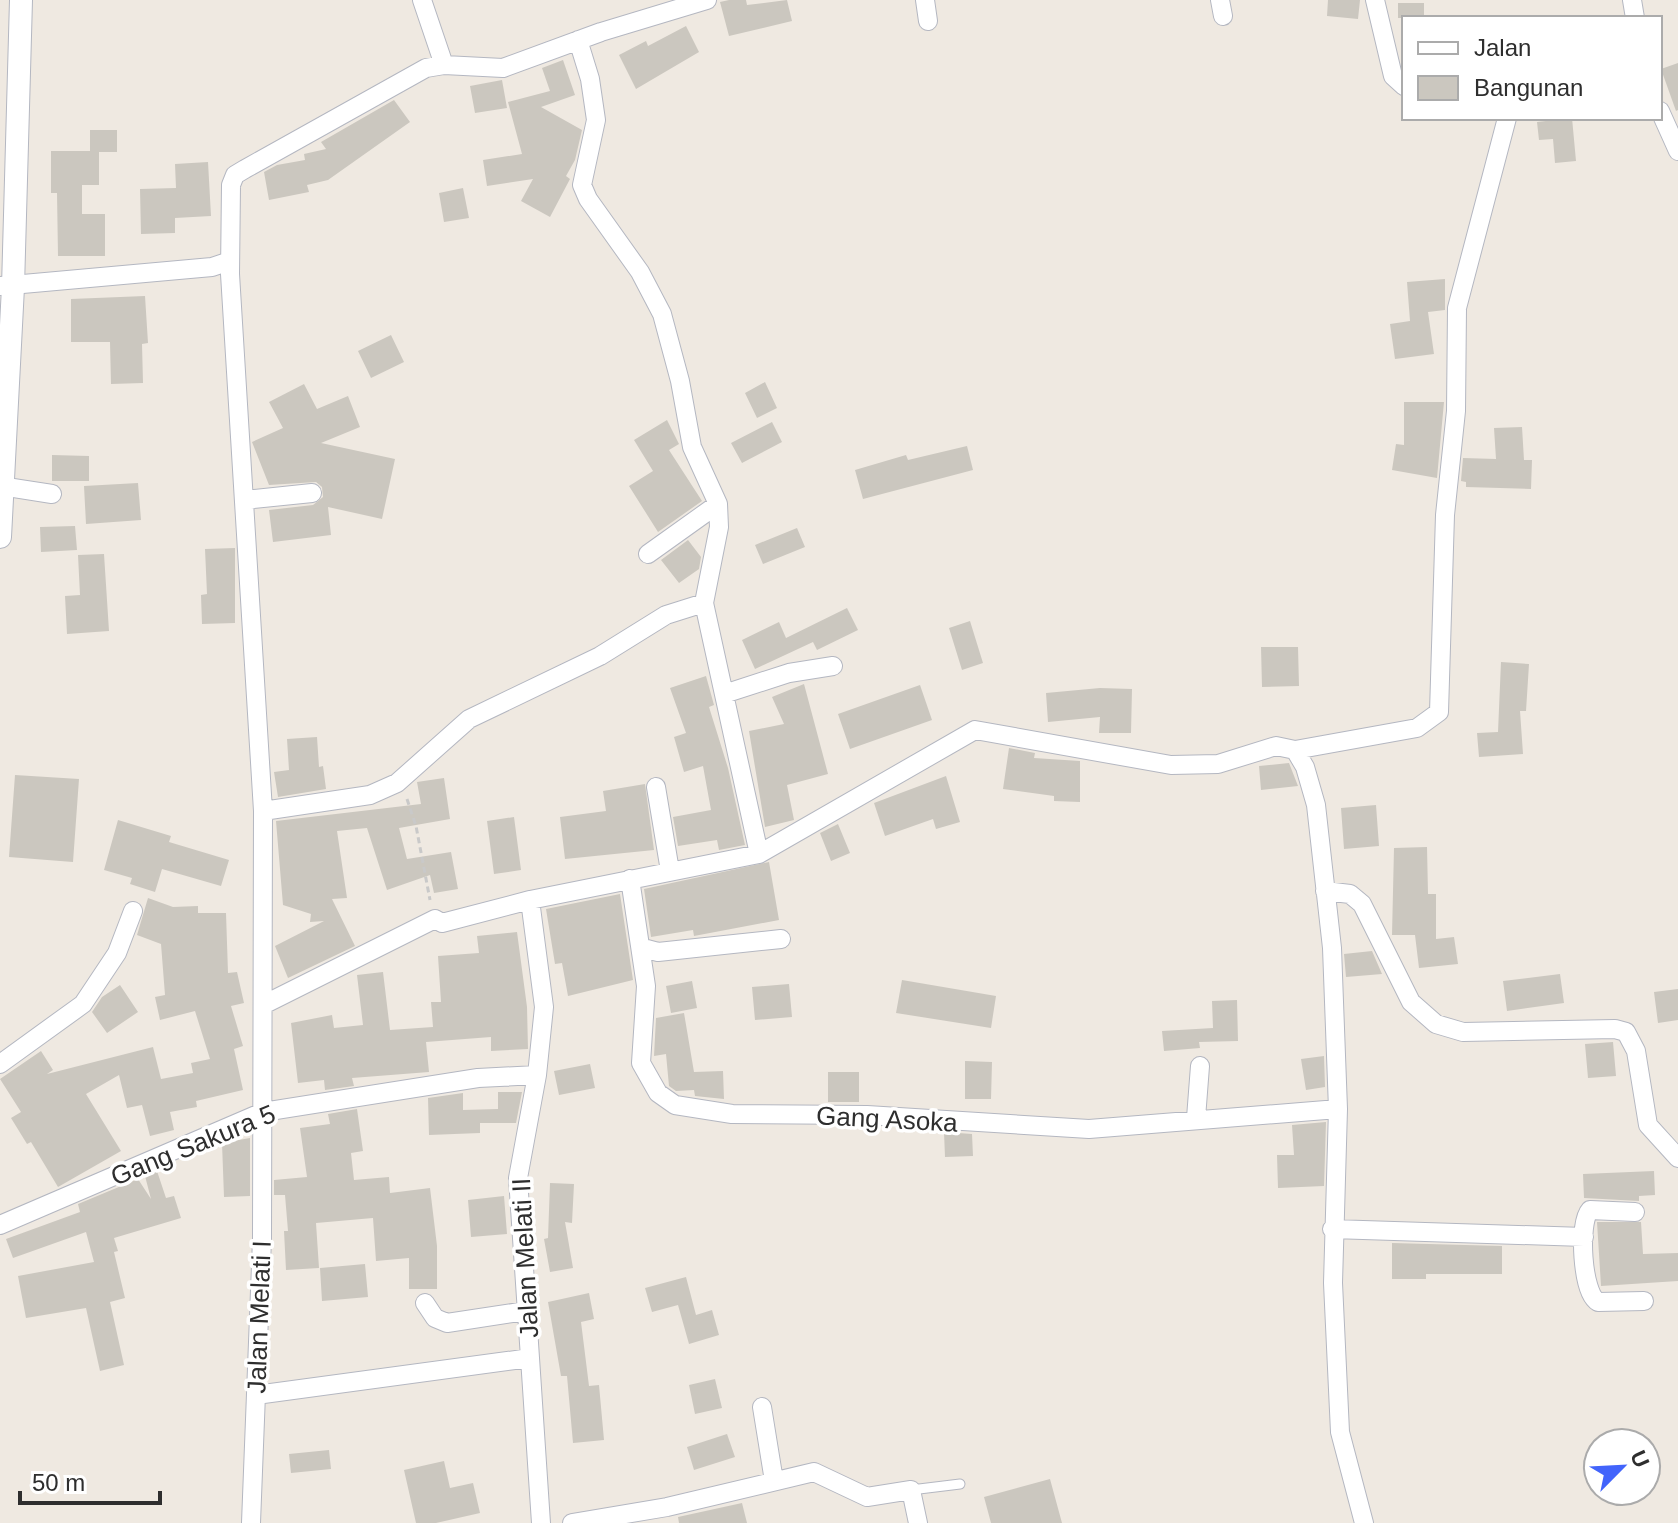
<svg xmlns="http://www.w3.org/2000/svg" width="1678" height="1523" viewBox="0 0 1678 1523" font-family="Arial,sans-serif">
<rect width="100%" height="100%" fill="#efe9e1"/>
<path fill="#cbc7bf" d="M729,0H746L747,5L787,0L792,21L729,36L720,2Z
M1328,0H1360L1358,19L1327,16Z
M1398,3H1424V18H1398Z
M686,26L699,52L636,89L619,55L646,41L648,46Z
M563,60L575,95L541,107L582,130L575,160L566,176L570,179L550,217L521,201L533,179L487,186L483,160L522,154L508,102L550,91L542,68Z
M1678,63V110L1676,111L1661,69Z
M502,80L507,108L475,113L470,86Z
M394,100L410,122L328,180L307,185L309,192L269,200L264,172L277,165L305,160L304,154L326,149L321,142Z
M1572,118L1576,161L1555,163L1553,139L1539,140L1537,122Z
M90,130H117V152H99V185H82V214H105V256H58L57,193H51V151H90Z
M208,162L211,216L175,218V233L141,234L140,189L176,188L175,164Z
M463,188L469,218L444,222L439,193Z
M1445,279V310L1428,312L1434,354L1395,359L1390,324L1410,321L1407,282Z
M145,296L148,343L142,344L143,383L111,384L110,342H71V299Z
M391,335L404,362L371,378L358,351Z
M765,382L777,408L757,418L745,393Z
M304,384L317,409L348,396L360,427L321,443L395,459L382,519L328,507L331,535L273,542L269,510L313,505L323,497L322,487L316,482L269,485L252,442L283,428L269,402Z
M1404,402H1444L1437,478L1392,470L1396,444L1404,445Z
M667,420L679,444L669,450L702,501L658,532L629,486L653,471L634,440Z
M772,422L782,442L742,463L731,443Z
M1522,427L1524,460H1532L1531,489L1466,487V482L1461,481L1463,458L1496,459L1494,428Z
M967,446L973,470L863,499L855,470L906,455L908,460Z
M52,455L89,456V481H52Z
M138,483L141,520L86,524L84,486Z
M75,526L77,550L41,552L40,527Z
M797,528L805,547L763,564L755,545Z
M688,540L701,557L699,569L679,583L661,560Z
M235,548V623L202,624L201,595L207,594L205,549Z
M104,554L109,631L67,634L65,596L80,595L78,555Z
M847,608L858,630L817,650L813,642L755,669L742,640L779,622L786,638Z
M970,621L983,663L962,670L949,628Z
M1261,647H1298L1299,686L1262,687Z
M1501,662L1529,664L1526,711H1520L1523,754L1479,757L1477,733L1498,732Z
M706,676L714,705L709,707L728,768L745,845L719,850L717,840L678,846L673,817L711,810L703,766L684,772L674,737L686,733L670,688Z
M804,684L828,774L787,785L794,820L765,827L749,731L784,724L772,697Z
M920,685L932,720L850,749L838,714Z
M1100,688L1132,689L1131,733H1099L1100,717L1048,722L1046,693Z
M317,737L319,767L323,766L326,789L278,797L274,772L289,770L287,739Z
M1009,748L1035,753L1034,758L1080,761V802L1054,801V796L1003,789Z
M1289,763L1298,786L1261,790L1259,766Z
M15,775L79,779L73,862L9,857Z
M946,776L960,822L936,829L933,819L885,836L874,803Z
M444,778L450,819L399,828L407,859L451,852L458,889L434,893L430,875L387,890L367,828L337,831L347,898L332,899L355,946L288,978L275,946L324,921L310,922L311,914L283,905L276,821L421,804L417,782Z
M645,784L654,850L565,859L560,817L606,811L603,791Z
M1376,805L1379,846L1344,849L1341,808Z
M514,817L521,870L494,874L487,821Z
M118,820L171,836L169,842L229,860L221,886L162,869L155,892L130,884L132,878L104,870Z
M838,824L850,853L831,861L820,833Z
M1427,847L1428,894H1436V939L1454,937L1458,964L1419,968L1415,935H1392L1394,848Z
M769,862L779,920L694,936L693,930L651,937L644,889Z
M620,894L633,980L568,996L562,963L555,964L546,909Z
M148,898L173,907L198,906V913H226L228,973L237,972L244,1003L231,1006L243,1046L234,1049L243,1090L196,1101L197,1107L170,1112L174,1130L150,1136L142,1105L127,1108L119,1075L86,1094L121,1151L58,1187L31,1142L27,1144L11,1118L21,1112L0,1079L41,1051L53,1070L47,1074L153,1047L161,1079L193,1073L191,1063L210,1059L195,1011L160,1020L155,997L165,995L161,944L137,935Z
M517,932L527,1007L528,1049L491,1051V1037L426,1042L429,1072L352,1078L354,1086L325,1090L324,1080L298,1083L291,1023L332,1015L334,1028L363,1025L357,975L383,972L390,1030L433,1027L431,1002H441L438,956L479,953L477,936Z
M1372,951L1382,974L1346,977L1344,954Z
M1560,974L1564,1003L1507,1011L1503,981Z
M902,980L996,996L991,1028L896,1013Z
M692,981L697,1008L671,1013L666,986Z
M789,984L792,1017L755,1020L752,987Z
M120,985L138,1012L107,1033L92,1012L102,997Z
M1678,989V1020L1658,1023L1654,992Z
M1237,1000L1238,1041L1199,1042L1200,1048L1164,1051L1162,1031L1213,1028L1212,1001Z
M684,1013L694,1072L723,1071L724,1099L695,1096L694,1090L676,1091L669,1086L666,1054L654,1056L656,1018Z
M1613,1042L1616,1076L1588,1078L1585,1044Z
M1324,1056L1325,1087L1306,1090L1301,1059Z
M965,1061L992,1062L991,1099H965Z
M590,1064L595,1088L559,1095L554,1071Z
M828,1072H859V1102H828Z
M498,1092H522L516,1123H480V1133L429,1135L428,1098L463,1093V1110L498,1109Z
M357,1109L363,1151L351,1153L354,1180L389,1177L390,1193L430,1188L437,1246V1289H409V1258L376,1261L373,1218L316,1223L319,1268L286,1270L284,1231H288L285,1195H274V1180L307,1177L300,1128L330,1124L328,1114Z
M1326,1122L1324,1186L1278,1188L1277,1155H1294L1292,1125Z
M944,1132L972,1134L973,1156L945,1157Z
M250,1138V1196L224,1197L222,1143Z
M157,1171L166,1198L174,1196L181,1218L114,1238L118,1251L114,1252L125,1298L110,1302L124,1365L100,1371L86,1308L26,1318L18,1276L94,1262L86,1232L13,1258L6,1239L80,1212L78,1204L138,1179L151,1199L145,1176Z
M1654,1171L1655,1195L1639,1196V1201L1584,1198L1583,1174Z
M550,1183L574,1184L572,1223L565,1222L573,1268L550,1272L544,1239L548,1238Z
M504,1196L507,1234L471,1237L468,1200Z
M1597,1222H1641L1643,1254L1678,1253V1281L1601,1286Z
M1392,1243L1502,1246V1274H1426V1279H1392Z
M365,1264L368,1297L322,1301L320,1268Z
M686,1277L696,1315L712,1310L719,1335L689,1344L678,1305L652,1312L645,1288Z
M589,1293L594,1319L581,1322L589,1386L599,1385L604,1440L573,1443L567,1376H561L548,1302Z
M715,1379L722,1408L695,1414L689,1385Z
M727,1434L735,1457L694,1470L687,1447Z
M329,1450L331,1469L291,1473L289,1454Z
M444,1461L450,1488L473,1483L480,1513L436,1523H416L404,1470Z
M1050,1479L1062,1523H991L984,1497Z
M742,1503L747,1523H679L678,1517Z"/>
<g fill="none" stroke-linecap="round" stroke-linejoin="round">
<defs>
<path id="service" d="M911,1490L960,1484"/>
<path id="minor" d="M422,0L444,65
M925,0L928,21
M1220,0L1223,16
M1375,0L1393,76L1404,86
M1632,0L1635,18
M578,40L590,79L596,120L582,185L588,199L640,272L662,314L680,381L692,447L718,504L719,527L704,603L759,854
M1660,111L1678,151
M0,286L212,267L230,261
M0,486L52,494
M245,500L312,493
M648,554L718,504
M724,694L789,673L833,666
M1295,750L1417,728L1439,712L1445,515L1456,411L1457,308L1507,118
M656,787L670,871
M263,811L370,795L397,783L469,719L600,656L666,615L704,603
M630,879L646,986L641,1063L658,1093L675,1105L732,1114L867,1115L1089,1129L1338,1109
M1325,891L1350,894L1362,904L1411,1002L1436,1024L1463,1032L1615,1029L1626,1032L1636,1051L1648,1125L1678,1158
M530,900L544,1007L537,1075L518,1178L541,1523
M643,948L658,952L781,939
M263,1005L435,919L442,923L530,900L759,854L975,730L1171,765L1218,764L1276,746L1295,750L1305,767L1316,805L1332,948L1338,1109L1333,1283L1340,1432L1364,1523
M0,1064L83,1004L117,953L133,911
M1196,1118L1200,1066
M1635,1212L1590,1210C1578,1223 1582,1293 1598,1302L1644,1301
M0,1225L263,1112L478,1078L537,1075
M1332,1229L1584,1237
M425,1303L435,1318L447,1323L526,1311
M256,1395L530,1358
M762,1407L774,1481
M251,1523L262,1239L263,811L230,274L231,185L235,175L245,169L426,68L444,65L503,68L601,32L707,0
M572,1523L667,1507L814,1472L867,1497L911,1490L918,1523"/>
<path id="tertiary" d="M0,537L13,287L21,0"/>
</defs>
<use href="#service" stroke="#b4b7c1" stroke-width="11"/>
<use href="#minor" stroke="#b4b7c1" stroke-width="20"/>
<use href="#tertiary" stroke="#b4b7c1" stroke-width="24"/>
<path stroke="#c9c9c9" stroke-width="3" stroke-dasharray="6 4" stroke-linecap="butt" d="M407,799L416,826L430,900"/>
<use href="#service" stroke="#fff" stroke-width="9"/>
<use href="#minor" stroke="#fff" stroke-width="18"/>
<use href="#tertiary" stroke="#fff" stroke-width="22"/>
</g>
<g text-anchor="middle" stroke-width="7" stroke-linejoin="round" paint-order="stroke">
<g font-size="26" fill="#2e2e2e" stroke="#fff">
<text transform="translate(887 1119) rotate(3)" y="9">Gang Asoka</text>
<text transform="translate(193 1145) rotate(-22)" y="9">Gang Sakura 5</text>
<text transform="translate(525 1258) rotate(-93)" y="9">Jalan Melati II</text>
<text transform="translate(259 1317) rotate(-88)" y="9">Jalan Melati I</text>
</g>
</g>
<rect x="1402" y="16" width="260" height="104" fill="#ffffff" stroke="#ababab" stroke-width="2"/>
<rect x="1418" y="42" width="40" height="12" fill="#ffffff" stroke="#ababab" stroke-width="2"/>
<text x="1474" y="56" font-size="24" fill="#2e2e2e">Jalan</text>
<rect x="1418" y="76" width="40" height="24" fill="#cbc7bf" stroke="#ababab" stroke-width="2"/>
<text x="1474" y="96" font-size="24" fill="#2e2e2e">Bangunan</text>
<g transform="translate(1622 1467) rotate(66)"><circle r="38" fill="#ffffff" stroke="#ababab" stroke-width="2"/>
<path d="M0-6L14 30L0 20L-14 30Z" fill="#4264fb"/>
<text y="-12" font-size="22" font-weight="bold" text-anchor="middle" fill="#2e2e2e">U</text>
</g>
<path d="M20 1491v12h140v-12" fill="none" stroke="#2e2e2e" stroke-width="4"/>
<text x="32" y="1491" font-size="24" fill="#2e2e2e" stroke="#ffffff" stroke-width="6" paint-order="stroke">50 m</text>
</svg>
